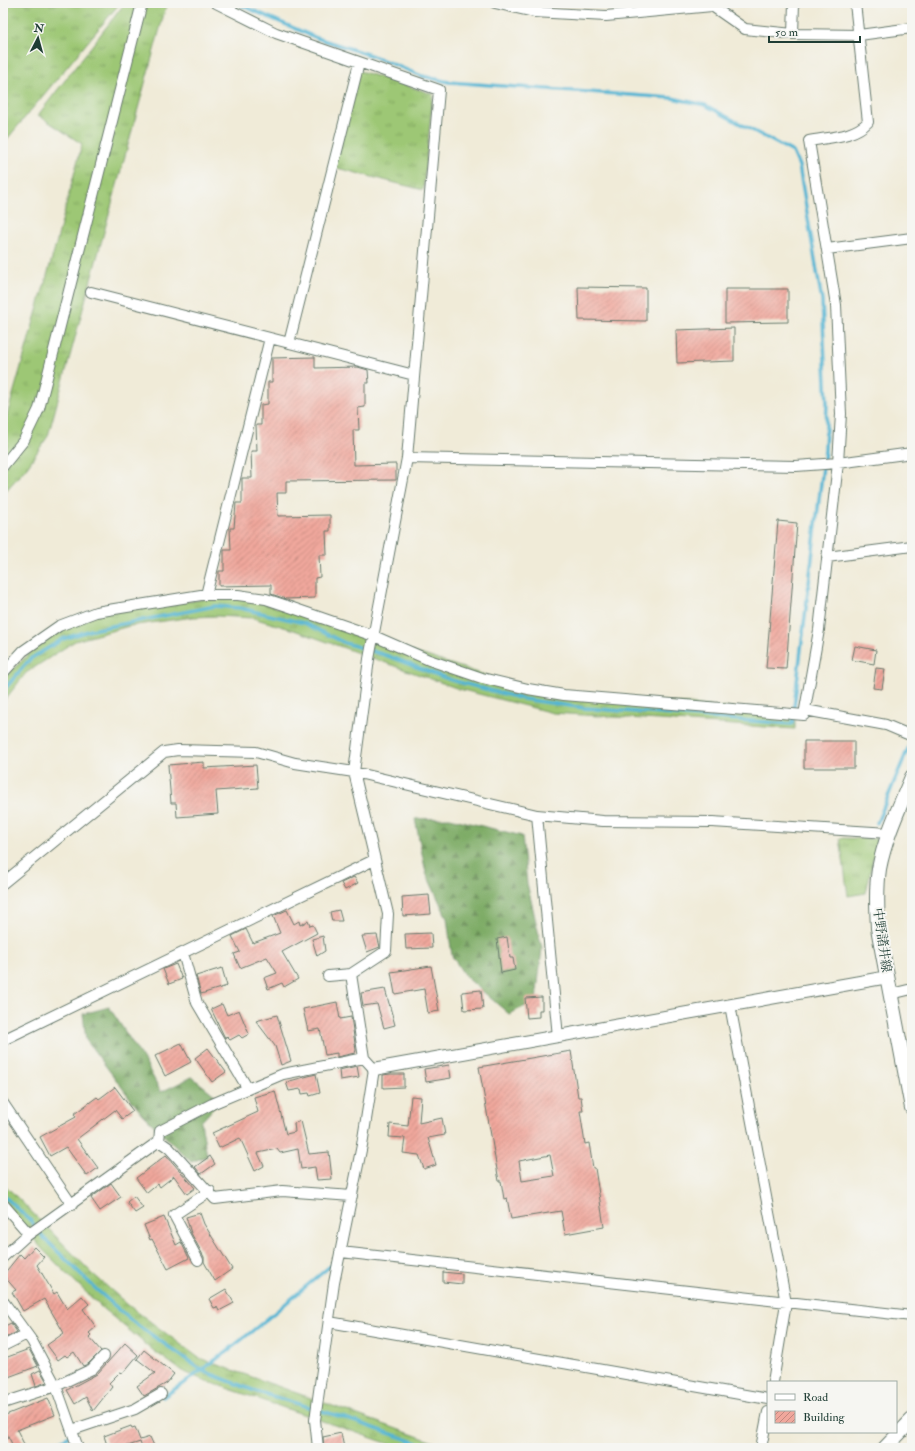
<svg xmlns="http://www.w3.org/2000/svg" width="915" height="1451" viewBox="0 0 915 1451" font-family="'IM FELL Double Pica','Noto Serif JP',serif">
<defs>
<pattern id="grass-tufts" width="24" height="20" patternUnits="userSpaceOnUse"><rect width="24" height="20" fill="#9dc774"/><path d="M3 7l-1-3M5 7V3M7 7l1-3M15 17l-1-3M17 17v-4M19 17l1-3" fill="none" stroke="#7fa360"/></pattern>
<pattern id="forest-firs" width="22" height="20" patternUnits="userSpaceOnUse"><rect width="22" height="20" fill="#7eac66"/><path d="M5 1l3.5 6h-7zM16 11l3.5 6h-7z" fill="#678d55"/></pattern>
<pattern id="building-hatch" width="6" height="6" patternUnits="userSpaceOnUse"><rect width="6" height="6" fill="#f0a79c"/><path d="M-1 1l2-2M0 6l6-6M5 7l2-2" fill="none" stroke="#c28980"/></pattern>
</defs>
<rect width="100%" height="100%" fill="#f6f6f2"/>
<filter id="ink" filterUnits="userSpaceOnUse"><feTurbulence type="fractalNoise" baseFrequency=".025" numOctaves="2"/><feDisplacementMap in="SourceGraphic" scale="8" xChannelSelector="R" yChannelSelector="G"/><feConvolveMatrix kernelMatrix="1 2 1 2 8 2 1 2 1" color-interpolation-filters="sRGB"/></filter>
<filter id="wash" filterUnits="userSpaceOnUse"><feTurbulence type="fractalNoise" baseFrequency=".012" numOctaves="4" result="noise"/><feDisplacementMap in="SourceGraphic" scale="16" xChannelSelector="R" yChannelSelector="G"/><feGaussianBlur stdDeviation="0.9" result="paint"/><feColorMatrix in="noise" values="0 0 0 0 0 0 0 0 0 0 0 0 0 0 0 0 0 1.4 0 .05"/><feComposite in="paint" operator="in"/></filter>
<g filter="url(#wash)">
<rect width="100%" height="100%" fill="#f0ebd8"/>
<path fill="url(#grass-tufts)" stroke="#5e8254" d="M3,3H120L3,144Z
M125,3H167L48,436L27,467L3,494V422L6,419L56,244L82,144L38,115Z
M357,70L433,94L423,190L333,167Z
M238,595L528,689L795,714V729L553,713L459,689L294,630L253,618L217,616L193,617L129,626L75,641L26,673L3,702V679L57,627L90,614Z
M840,838L877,839L866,893L848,896Z
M3,1183L93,1274L128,1305L199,1358L450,1448H401L206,1381L182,1371L154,1351L102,1308L43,1250L3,1202Z"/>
<path fill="url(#forest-firs)" stroke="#4e744d" d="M450,818L522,836L527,883L542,948L536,1001L509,1014L465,976L452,956L447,918L426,873L415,819Z
M109,1007L145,1062L161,1092L192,1077L221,1100L201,1122L207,1156L191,1162L142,1114L86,1040L83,1014Z"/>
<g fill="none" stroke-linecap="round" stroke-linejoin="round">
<path stroke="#55b5d3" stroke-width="3.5" d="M3,691L30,659L63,639L91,630L215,606L240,608L304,623L345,643L388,656L451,680L523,699L584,708L792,724L825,450L827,404L822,301L799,166L793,152L705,105L672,98L449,82L422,76L373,56L317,38L236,3
M877,823L912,739
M3,1195L31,1221L44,1238L97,1290L133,1322L203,1371L255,1391L342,1417L432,1448
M163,1397C224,1357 279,1309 335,1262
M50,1448L69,1436"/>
</g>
<g id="blocks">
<path fill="url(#building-hatch)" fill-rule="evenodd" d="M578,287L646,288V321L579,320Z
M725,289H788V322L725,323Z
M734,328V361L677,363L676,330Z
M315,357V368L358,367L368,370L369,383H365V407L358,408L359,430H353L354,465L396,464V480L286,481V493H277L278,516L330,515V531H326L327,555H319L320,577L315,578V598L286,599L271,594V585L219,586V571H224V550H231L230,528H234L236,503H242V478H252L251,451H257L256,425H261V405L268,404V382H272V358Z
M778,521L797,523L786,669L766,668Z
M855,646L876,650L874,664L852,660Z
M876,668L885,669L882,689L873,688Z
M804,741H854V768H804Z
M204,762V768L256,765L258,788L216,791L218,814L177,817L176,803H171L168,765Z
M354,877L358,883L345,890L341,883Z
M429,895L431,914L403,916L402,897Z
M287,910L294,924L299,921L300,925L308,921L310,926L313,925L317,933L282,952L298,979L284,987L282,983L268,989L264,978L277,973L267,957L240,968L234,954L240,952L232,936L246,929L253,943L280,933L273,916Z
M339,910L342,921H332L330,912Z
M431,933L432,948L406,949L405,934Z
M377,935L380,947L367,952L362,936Z
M323,936L325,951L317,956L312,939Z
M507,937L510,958H513L515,970L501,973L497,939Z
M176,964L182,979L169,984L163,969Z
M431,966L439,1011L428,1013L424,989L395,994L391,972Z
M222,968L227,986L201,994L196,976Z
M385,989L395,1025L384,1028L377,1004L363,1006L361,993Z
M481,990L483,1009L464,1010L462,992Z
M542,997V1010H539V1017L527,1018L525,998Z
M337,1002L340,1019L351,1017L356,1050L355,1053L337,1057V1053L325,1055L320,1029L308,1031L303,1009Z
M222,1004L227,1015L239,1010L249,1034L242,1038L239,1035L230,1040L226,1036L225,1038L211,1009Z
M277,1015L291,1061L281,1065L275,1046L256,1021Z
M181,1043L191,1062L165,1076L155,1056Z
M208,1048L226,1072L212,1082L195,1058Z
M571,1051L578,1097H581L583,1111H580L585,1144L589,1143L593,1168H595L604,1227L565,1234L561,1211L511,1219L507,1198L504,1199L501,1181H499L479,1067ZM550,1155L554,1176L522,1181L519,1161Z
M449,1065L451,1078L426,1082L424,1069Z
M357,1066L359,1077L340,1080L339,1070Z
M316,1074L320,1093L310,1096L309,1093L302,1094L301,1089L289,1091L286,1082Z
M390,1074H404V1087L383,1088V1075Z
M115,1087L133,1111L122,1119L115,1110L77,1139L98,1168L87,1176L66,1147L50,1156L40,1137L76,1117L74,1114L97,1097L99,1099Z
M275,1091L286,1134L295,1132L294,1123L301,1121L309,1154L329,1152L332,1179L317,1180L315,1167L301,1169L298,1149L280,1153L277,1149L258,1153L264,1166L255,1171L240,1138L219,1148L212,1133L258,1112L254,1097Z
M411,1096L421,1097L419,1123L442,1118L445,1135L428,1138L436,1165L424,1169L419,1155L403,1153L405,1138L389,1137L390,1124L408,1126Z
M166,1155L195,1188L187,1194L174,1176L160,1187L158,1184L147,1193L136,1178Z
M210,1156L215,1164L201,1174L195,1167Z
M111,1183L121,1197L100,1211L91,1198Z
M134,1196L143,1208L135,1213L127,1202Z
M200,1213L204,1224L232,1269L215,1281L204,1262V1257L191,1233L186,1217Z
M164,1217L176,1245L181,1242L189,1258L168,1269L152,1239L150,1240L144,1225Z
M34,1247L44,1257L37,1265L54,1294L57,1292L67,1309L82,1296L89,1304L83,1309L96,1327L89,1333L91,1335L89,1337L101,1351L88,1364L83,1366L74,1352L67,1357L65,1355L58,1360L47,1345L64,1333L44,1299L23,1311L12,1292L16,1290L3,1275L20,1254L24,1258Z
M443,1272L462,1274V1284L443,1282Z
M226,1289L234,1303L219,1311L217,1307L214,1308L209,1299Z
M11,1323L17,1332L5,1338L3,1327Z
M125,1343L138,1355L123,1373L120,1372L109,1383L112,1387L93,1411L86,1397L75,1404L67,1390L97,1374Z
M29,1349L38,1366L3,1379V1364L7,1363L5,1358Z
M144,1350L174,1374L167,1383L144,1396L137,1386L155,1373L137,1359Z
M40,1370L47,1382L36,1386L32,1374Z
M48,1398L55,1415L17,1430L26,1448H14L7,1434L3,1436V1416Z
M131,1426L132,1428L135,1427L140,1440L150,1437L155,1448H142L140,1442L122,1448H108L104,1436Z
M341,1433L344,1448H324L323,1437Z"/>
</g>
</g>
<g filter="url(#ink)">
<use href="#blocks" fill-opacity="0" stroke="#687a6d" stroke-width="1"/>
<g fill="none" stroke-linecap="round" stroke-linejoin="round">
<defs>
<path id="minor" d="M216,3L276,33L439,90L407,458L369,659L354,772L388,914L386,951L351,974L328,976
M495,3L534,12L606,16L712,6L745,29L793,34L859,35L912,28
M793,34L794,3
M827,249L912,238
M91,292L414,375
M289,343L359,63
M407,458L796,466L838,463L912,453
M3,466L24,440L39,409L142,3
M827,557L912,546
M206,595L270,338
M3,673L23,651L59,626L96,612L201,595H238L266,599L287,606L374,636L429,660L482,678L528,689L564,695L804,715L819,630L838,463L841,414L836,305L809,141C830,137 854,137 868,122L855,3
M805,710L886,725L912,736
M537,815L558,1037
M3,883L164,752L178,750L256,752L295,763L354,772L537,815L603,821L712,822L889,833
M183,953L197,1003L248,1089
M351,974L364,1058
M891,994L912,989
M730,1005L786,1303L773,1382
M3,1040L374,860
M3,1103L72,1205
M159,1141L169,1148L215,1199L282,1191L352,1196
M3,1204L29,1234
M341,1252L912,1316
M3,1257L25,1237L159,1141L160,1131L212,1104L283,1074L364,1058L374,1069L362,1145L334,1283L315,1420L318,1448
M198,1260L174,1215L210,1191
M3,1301L32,1341L56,1386L78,1448
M329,1322L768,1399
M3,1346L27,1334
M3,1403L56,1386L92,1369L104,1356
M72,1430L135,1409L161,1394
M761,1448L768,1412"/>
<path id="tertiary" d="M374,1069L888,977"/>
<path id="secondary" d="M912,777C900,806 885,837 879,869C876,889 877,908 878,928L912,1108
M885,1448L912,1420"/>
</defs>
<use href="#minor" stroke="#687a6d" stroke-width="12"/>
<use href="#tertiary" stroke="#687a6d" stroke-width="14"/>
<use href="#secondary" stroke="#687a6d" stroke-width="16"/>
<use href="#minor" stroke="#fff" stroke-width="10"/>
<use href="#tertiary" stroke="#fff" stroke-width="12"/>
<use href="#secondary" stroke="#fff" stroke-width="14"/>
</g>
</g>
<g text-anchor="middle" stroke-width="4" stroke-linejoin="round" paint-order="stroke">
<g font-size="13" fill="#1f3d34" stroke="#f6f6f2">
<text transform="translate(883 940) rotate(82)" y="5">中野諸井線</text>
</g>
</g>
<rect width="915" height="1451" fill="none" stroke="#f6f6f2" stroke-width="16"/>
<rect x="767" y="1381" width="130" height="52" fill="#f6f6f2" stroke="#a0aca6"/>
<rect x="775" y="1394" width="20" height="6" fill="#ffffff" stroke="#a0aca6"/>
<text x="803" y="1401" font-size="12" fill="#1f3d34">Road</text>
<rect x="775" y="1411" width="20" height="12" fill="url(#building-hatch)" stroke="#a0aca6"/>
<text x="803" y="1421" font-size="12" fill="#1f3d34">Building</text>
<g transform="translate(38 38) rotate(6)" stroke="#f6f6f2" stroke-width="3" paint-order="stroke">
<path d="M0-3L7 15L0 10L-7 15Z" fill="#1f3d34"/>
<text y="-6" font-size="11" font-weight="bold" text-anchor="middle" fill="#1f3d34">N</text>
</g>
<path d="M769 36v6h91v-6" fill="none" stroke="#1f3d34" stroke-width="2"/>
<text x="775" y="36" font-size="12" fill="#1f3d34" stroke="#f6f6f2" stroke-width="3" paint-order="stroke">50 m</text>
</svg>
